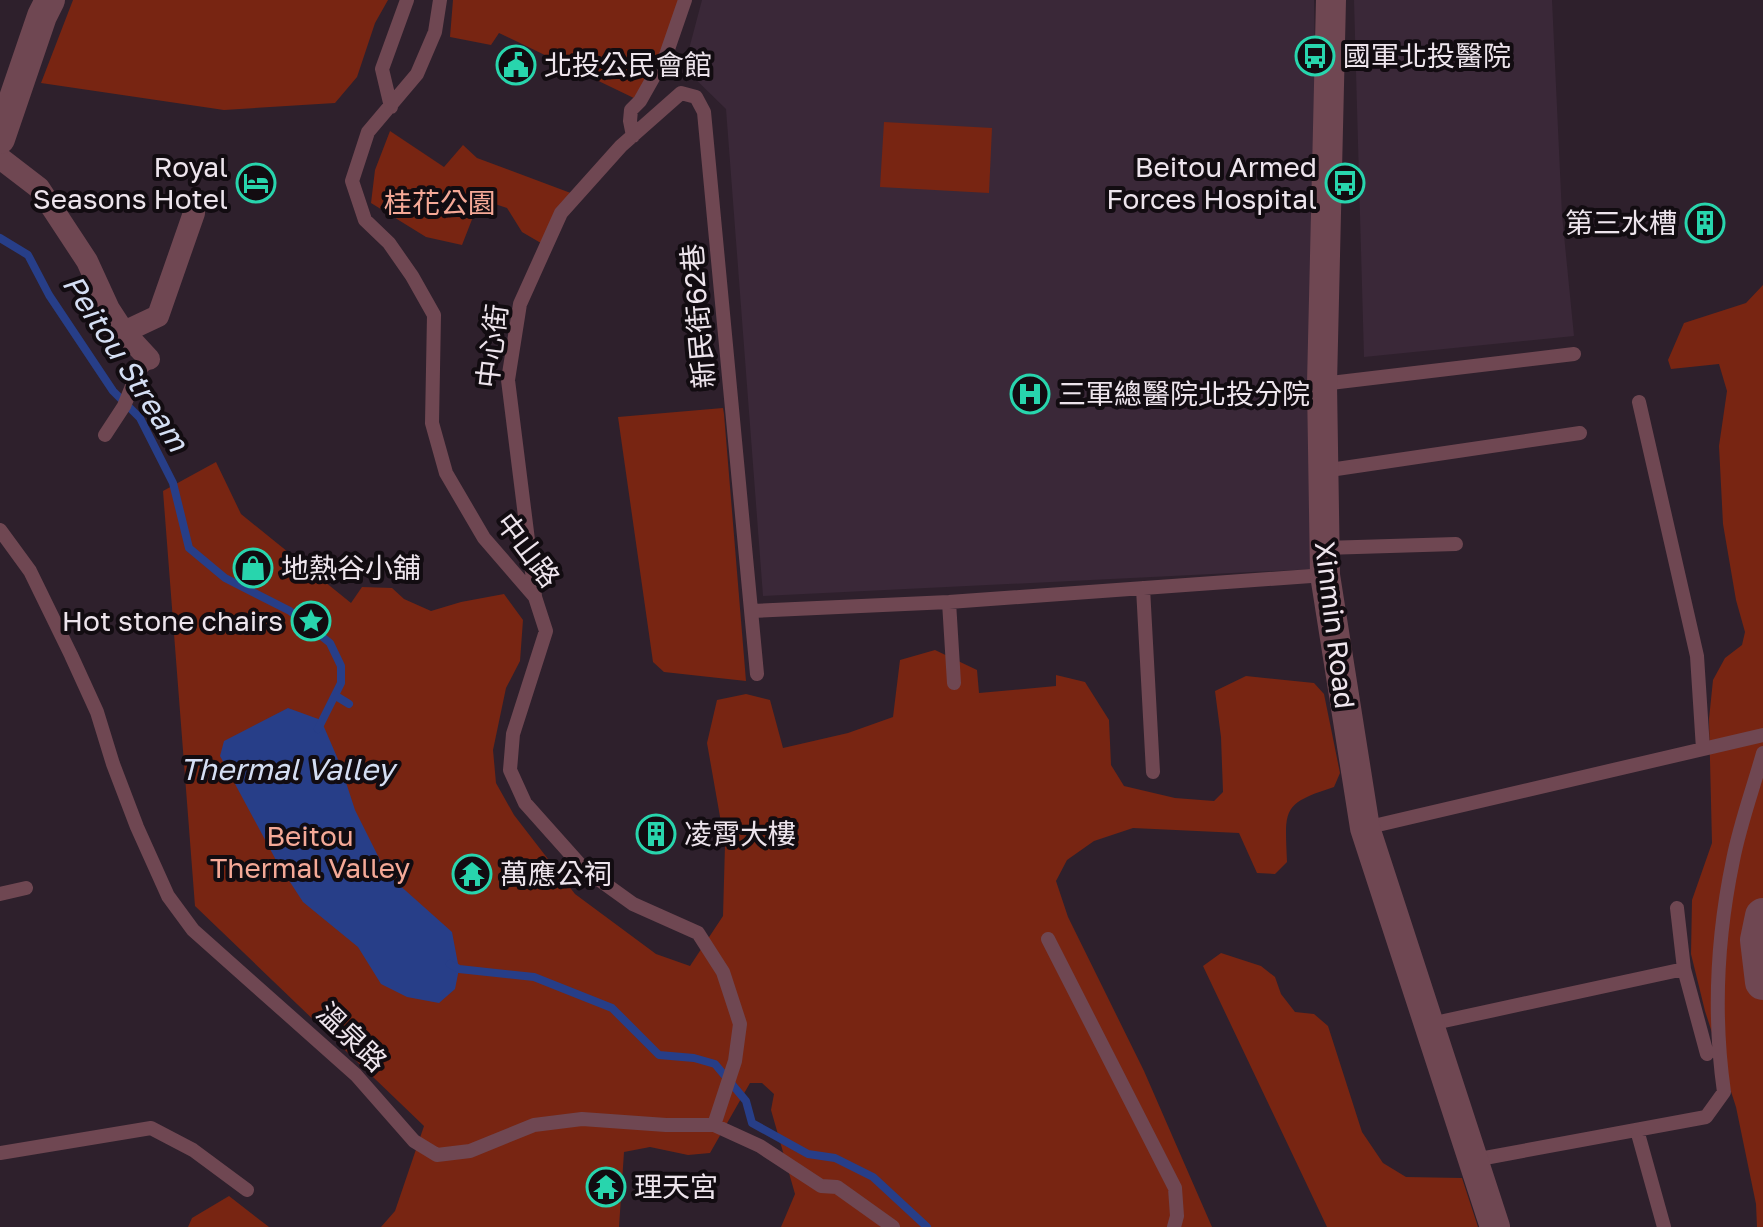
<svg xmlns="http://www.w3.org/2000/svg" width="1763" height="1227" viewBox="0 0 1763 1227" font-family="'Golos Text','Noto Sans TC',sans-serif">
<rect width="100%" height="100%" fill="#2e202c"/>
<path fill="#3a2838" d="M702,0H1314L1316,112L1311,220L1315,569L763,596L726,109L684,68Z
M1354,0H1552L1562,215L1574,336L1364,357Z"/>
<path fill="#782512" d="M73,0H388L375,23L357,77L335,103L224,110L41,83Z
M453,0H685L640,101L499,33L491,45L450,37Z
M884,122L992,128L989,193L880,187Z
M390,131L444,167L463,145L477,158L576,195L546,246L522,232L507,208L480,199L462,245L426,237L371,203L375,170Z
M1763,285V1227H1757L1756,1204L1736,1107L1705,1011L1691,954L1692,900L1712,843L1709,719L1713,680L1725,658L1742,645L1745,632L1736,600L1723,524L1719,446L1727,391L1719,364L1671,369L1668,360L1684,323L1746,303Z
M723,408L724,414L746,681L664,672L653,662L618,417Z
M216,462L241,514L351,603L362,587L392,588L404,599L431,611L461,602L504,594L523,620L520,661L506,688L493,750L496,783L514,815L575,894L656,954L690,966L723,916L725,845L707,743L717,700L746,694L770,700L783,748L848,733L893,717L900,660L935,650L977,670L979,693L1056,686V675L1085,682L1109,720L1111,765L1124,786L1175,798L1214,801L1223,792L1221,737L1215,691L1246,676L1314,683L1324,694L1340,773L1334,787C1281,804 1285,809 1287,862L1275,874L1257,873L1239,833L1133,828L1094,841L1067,860L1056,881L1068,917L1144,1071L1212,1227H781L795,1194L771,1110L774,1094L762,1083H750L710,1153L688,1155L650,1147L624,1152L619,1227H381L395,1211L424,1126L195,906L163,491Z
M1221,953L1261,966L1275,977L1281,994L1295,1012L1314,1014L1328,1026L1362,1132L1383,1163L1406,1177L1462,1178L1478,1227H1327L1203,966Z
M229,1196L269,1227H188L192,1218Z"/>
<path fill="#273e88" d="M288,708L321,720L340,764L355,810L387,874L452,932L459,969L455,989L439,1003L407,997L381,984L358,947L303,902L277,862L220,756L224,741Z"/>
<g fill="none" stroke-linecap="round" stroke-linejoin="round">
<path stroke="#273e88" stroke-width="8" d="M0,238L28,255L49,295L113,391L140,418L173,483L189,548L225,578L290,611L330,643L341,666V683L318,729
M336,696L349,704
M450,964L459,969L534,977L612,1008L659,1055L694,1058L715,1064L746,1101L752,1123L808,1154L835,1158L873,1177L927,1227"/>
<path stroke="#6f4752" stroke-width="14" d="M440,0L435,32L417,74L368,132L352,181L365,220L389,243L412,276L434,315L432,423L446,473L484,538L535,597L546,631L513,734L510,770L525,803L583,868L633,904L698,933L723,972L740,1024L735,1061L714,1125
M391,107L382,69L407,0
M633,136L630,121L631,110L640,101L666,55L685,0
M1322,384L1574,354
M1639,402L1697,656L1703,749
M105,435L124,406L137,374L149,359
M1323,471L1580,433
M0,530L30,571L71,655L97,712L113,764L137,827L168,896L193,930L356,1075L414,1141L437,1155L470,1151L534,1125L582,1119L666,1125H714L760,1146L821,1186L837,1187L893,1227
M1324,548L1456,544
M1143,588L1153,772
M535,596L508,380L520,304L561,213L621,146L681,93L696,97L704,112L757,674
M949,602L954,683
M752,611L949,602L1325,575
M1365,828L1763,735
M0,894L26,888
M1677,908L1684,969L1707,1054
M1048,939L1175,1188L1177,1216L1174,1227
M1430,1024L1684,969
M1637,1130L1664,1227
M0,1153L151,1128L193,1150L247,1190
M1474,1160L1706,1117L1724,1092C1713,1015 1717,937 1733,860C1740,824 1753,789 1763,753"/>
<path stroke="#6f4752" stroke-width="22" d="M0,158L39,188L87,261L109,309L124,332L149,359
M124,332L158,316L194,213"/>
<path stroke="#6f4752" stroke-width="30" d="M1331,0L1322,384L1325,575L1365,828L1495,1227
M0,139L42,16L50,0"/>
<path stroke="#6f4752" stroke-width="36" d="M1763,916L1758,940L1763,982"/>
</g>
<defs>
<symbol id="bus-ring" viewBox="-11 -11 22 22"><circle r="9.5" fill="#120c11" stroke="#28d5ad" stroke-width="1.5"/><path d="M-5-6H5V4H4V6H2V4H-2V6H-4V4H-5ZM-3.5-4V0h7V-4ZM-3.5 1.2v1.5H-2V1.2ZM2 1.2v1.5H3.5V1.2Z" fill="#28d5ad"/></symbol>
<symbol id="civic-ring" viewBox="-11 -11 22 22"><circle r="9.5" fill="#120c11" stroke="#28d5ad" stroke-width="1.5"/><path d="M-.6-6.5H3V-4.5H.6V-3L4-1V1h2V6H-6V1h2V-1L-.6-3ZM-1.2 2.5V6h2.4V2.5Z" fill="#28d5ad"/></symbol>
<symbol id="hotel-ring" viewBox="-11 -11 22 22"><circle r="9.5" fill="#120c11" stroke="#28d5ad" stroke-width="1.5"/><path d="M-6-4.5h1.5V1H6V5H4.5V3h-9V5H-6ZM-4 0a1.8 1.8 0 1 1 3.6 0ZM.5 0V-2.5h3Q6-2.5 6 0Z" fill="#28d5ad"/></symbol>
<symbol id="building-ring" viewBox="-11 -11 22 22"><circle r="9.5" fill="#120c11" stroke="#28d5ad" stroke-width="1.5"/><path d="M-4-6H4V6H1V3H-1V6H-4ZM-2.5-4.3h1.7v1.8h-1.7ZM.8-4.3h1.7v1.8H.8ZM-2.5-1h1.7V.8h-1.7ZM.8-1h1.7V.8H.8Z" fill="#28d5ad"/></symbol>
<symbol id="hospital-ring" viewBox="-11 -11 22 22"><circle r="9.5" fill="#120c11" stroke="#28d5ad" stroke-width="1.5"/><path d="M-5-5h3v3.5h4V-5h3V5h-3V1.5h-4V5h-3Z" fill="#28d5ad"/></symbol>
<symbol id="shop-ring" viewBox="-11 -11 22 22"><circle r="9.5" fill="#120c11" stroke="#28d5ad" stroke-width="1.5"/><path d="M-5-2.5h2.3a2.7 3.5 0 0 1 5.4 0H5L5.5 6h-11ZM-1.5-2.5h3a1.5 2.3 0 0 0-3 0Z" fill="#28d5ad"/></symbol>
<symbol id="sight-ring" viewBox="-11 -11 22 22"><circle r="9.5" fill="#120c11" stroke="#28d5ad" stroke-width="1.5"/><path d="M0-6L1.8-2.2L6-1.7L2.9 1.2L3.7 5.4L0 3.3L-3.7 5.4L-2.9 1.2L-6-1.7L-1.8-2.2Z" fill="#28d5ad"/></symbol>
<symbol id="temple-ring" viewBox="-11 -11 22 22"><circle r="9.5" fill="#120c11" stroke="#28d5ad" stroke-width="1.5"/><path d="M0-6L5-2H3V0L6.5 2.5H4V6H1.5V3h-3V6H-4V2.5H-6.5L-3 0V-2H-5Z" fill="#28d5ad"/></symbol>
</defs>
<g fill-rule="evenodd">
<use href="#bus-ring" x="1293" y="34" width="44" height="44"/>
<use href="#civic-ring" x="494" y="43" width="44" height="44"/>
<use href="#hotel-ring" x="234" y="161" width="44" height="44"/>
<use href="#bus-ring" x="1323" y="161" width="44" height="44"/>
<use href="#building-ring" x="1683" y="201" width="44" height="44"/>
<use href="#hospital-ring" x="1008" y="372" width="44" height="44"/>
<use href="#shop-ring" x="231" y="546" width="44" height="44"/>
<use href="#sight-ring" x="289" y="599" width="44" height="44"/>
<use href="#building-ring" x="634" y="812" width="44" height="44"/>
<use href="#temple-ring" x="450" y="852" width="44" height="44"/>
<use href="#temple-ring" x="584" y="1165" width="44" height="44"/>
</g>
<g text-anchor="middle" stroke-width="8" stroke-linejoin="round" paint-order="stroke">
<g font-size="28" fill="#ede4ec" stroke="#120c11" text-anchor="start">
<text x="1343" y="66">國軍北投醫院</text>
<text x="544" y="75">北投公民會館</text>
<text x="228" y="177" text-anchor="end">Royal<tspan x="228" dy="32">Seasons Hotel</tspan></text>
<text x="1317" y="177" text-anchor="end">Beitou Armed<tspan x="1317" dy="32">Forces Hospital</tspan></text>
<text x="1677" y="233" text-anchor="end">第三水槽</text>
<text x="1058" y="404">三軍總醫院北投分院</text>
<text x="281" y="578">地熱谷小舖</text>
<text x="283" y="631" text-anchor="end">Hot stone chairs</text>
<text x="684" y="844">凌霄大樓</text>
<text x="500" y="884">萬應公祠</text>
<text x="634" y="1197">理天宮</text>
</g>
<g font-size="28" fill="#f5a997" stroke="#120c11">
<text x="440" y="213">桂花公園</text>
<text x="310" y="846">Beitou<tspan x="310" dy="32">Thermal Valley</tspan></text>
</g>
<g font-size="28" fill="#ede4ec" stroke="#120c11">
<text transform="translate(698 316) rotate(-95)" y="10">新民街62巷</text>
<text transform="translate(492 346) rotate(-83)" y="10">中心街</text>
<text transform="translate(528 550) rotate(53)" y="10">中山路</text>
<text transform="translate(1335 625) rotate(83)" y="10">Xinmin Road</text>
<text transform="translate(352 1037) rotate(44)" y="10">溫泉路</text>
</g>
<g font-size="30" font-style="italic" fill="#d4def3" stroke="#120c11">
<text transform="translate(125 363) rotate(57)" y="10">Peitou Stream</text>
<text x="287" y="780">Thermal Valley</text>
</g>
</g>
</svg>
